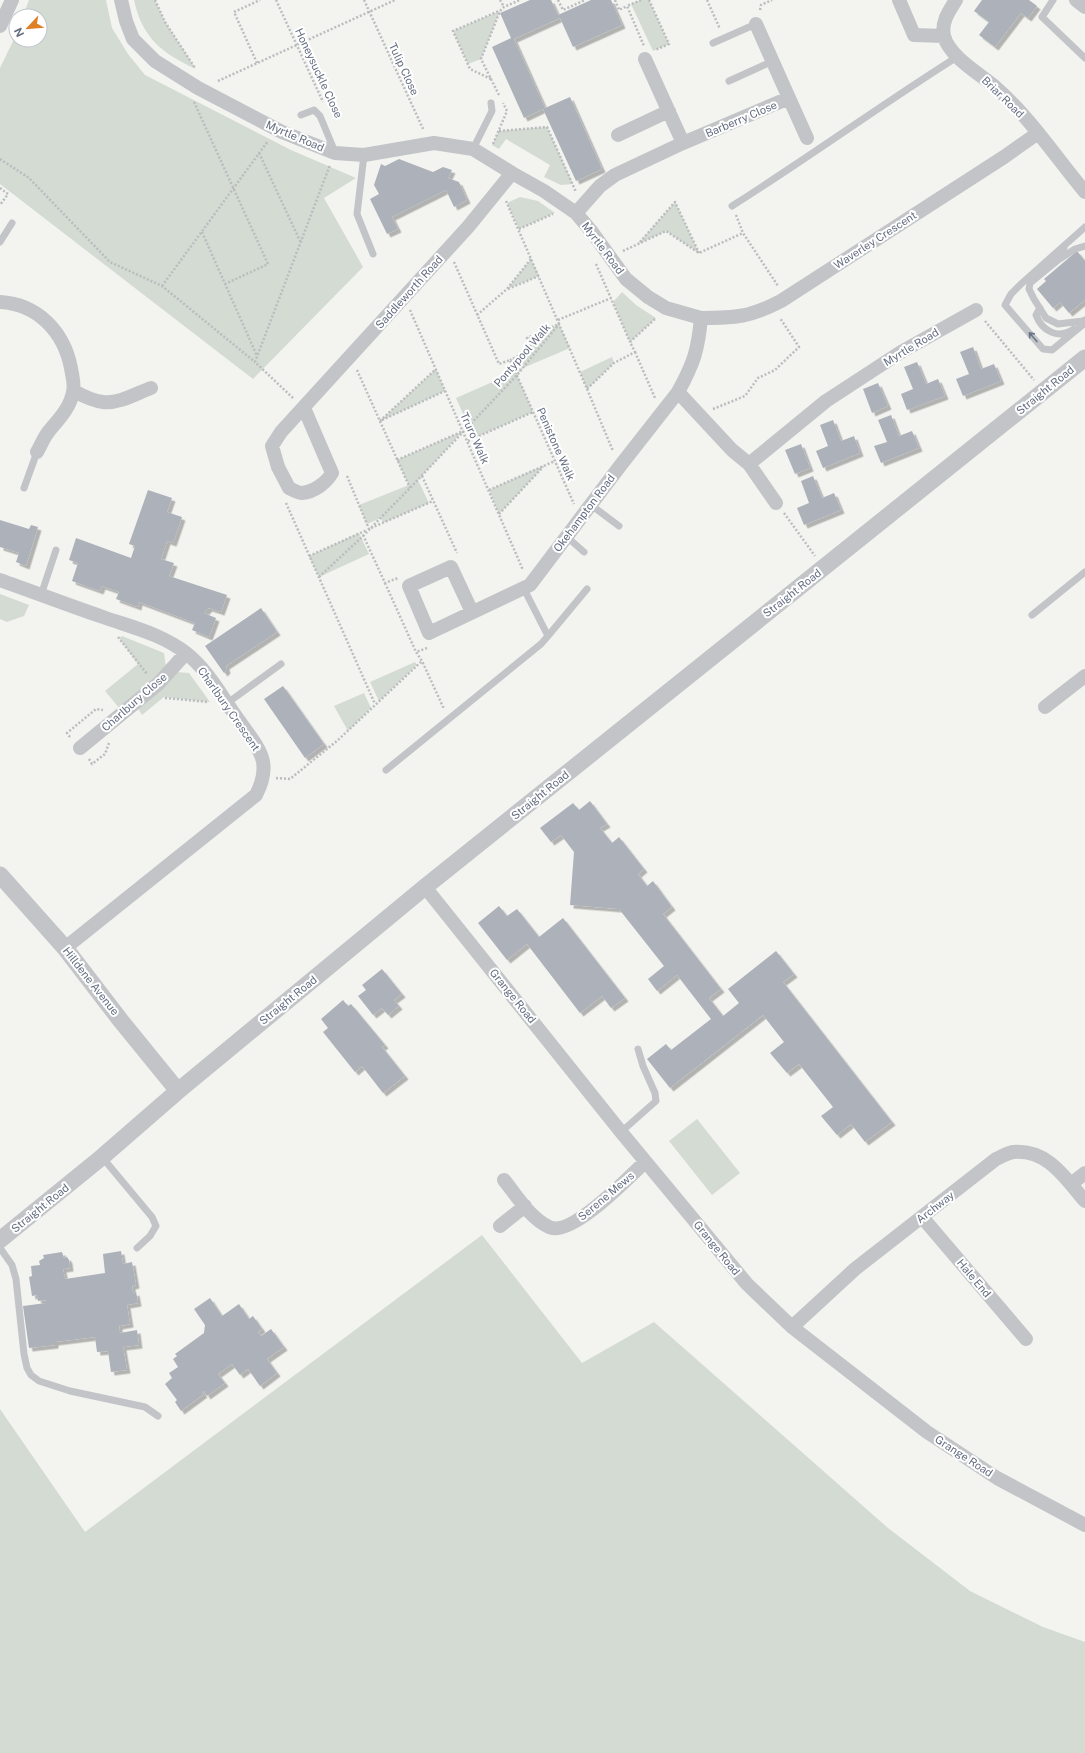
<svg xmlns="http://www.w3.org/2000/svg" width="1085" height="1753" viewBox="0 0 1085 1753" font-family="'Public Sans',sans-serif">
<defs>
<filter id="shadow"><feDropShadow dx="3.5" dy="3.5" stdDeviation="0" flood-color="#0004"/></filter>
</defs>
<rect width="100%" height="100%" fill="#f3f4f0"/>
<path fill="#d3dbd2" d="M29,0H106L112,28L128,54L145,75L291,150L356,178L324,198L363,267L253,379L0,184V68L16,35V40H40V16H23Z
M134,0H155L165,22L196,69C163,54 142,38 134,0Z
M641,0H649L669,44L653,51L631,4Z
M500,11L481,59L468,64L453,31Z
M547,127L573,184L561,185L544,177L550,165L506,139L499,149L492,145L499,131Z
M520,197L538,201L555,213L519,229L507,203Z
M675,202L699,253L666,231L638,244Z
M531,259L539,276L507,289Z
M622,292L636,305L656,318L630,342L613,302Z
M559,324L570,348L523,368L517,375L533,412L474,438L456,398L515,372L510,360L532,349L527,338Z
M612,357L614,363L587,389L580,372Z
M436,369L445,391L380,421Z
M463,431L418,480L429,503L383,523L381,518L367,524L359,505L409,485L397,460Z
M545,465L499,514L489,490Z
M359,533L369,554L319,577L309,556Z
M0,594L29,605L24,616L7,622L0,619Z
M122,636L164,653L166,667L149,685L120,709L105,691L138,664L119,638Z
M415,662L417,665L379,701L370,682Z
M176,672L189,673L210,702L164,697L142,715L137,707Z
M364,693L371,708L348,731L334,706Z
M697,1119L740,1173L712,1195L669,1141Z
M482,1235L582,1363L654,1322L888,1528L970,1591L1043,1627L1085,1642V1753H0V1409L85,1532Z"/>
<path fill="#adb1b9" filter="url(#shadow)" d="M530,0H551L558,15L591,0H611L622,25L573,47L560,18L514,39L545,108L570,97L602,169L576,181L543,109L524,118L492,47L511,38L500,13Z
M982,0H1029L1037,6L1028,18L1021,13L995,47L979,35L989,22L974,11Z
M399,159L433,172L443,167L452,170L448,178L459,182L467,200L454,207L446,190L392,217L398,229L387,234L370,199L379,194L374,185L381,164L385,166Z
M1077,251L1085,261V300L1069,313L1060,302L1053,308L1037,289L1046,281L1044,279Z
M973,347L981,369L994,364L1001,381L963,396L956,379L969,374L960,352Z
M917,362L926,384L938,379L945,396L907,410L901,394L913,389L904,367Z
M878,383L888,406L872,413L863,389Z
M891,415L899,436L912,431L919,448L881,463L874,446L887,442L878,420Z
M833,420L841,441L854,436L860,453L823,468L816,451L828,446L820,425Z
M801,444L810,468L795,474L785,450Z
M813,476L822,498L834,493L841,510L804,525L797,508L809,503L801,481Z
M148,490L172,498L167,512L182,517L173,543L167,541L161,559L174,563L169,576L227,595L221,612L209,608L204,613L216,618L209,637L192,630L195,623L139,602L138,607L116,599L119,592L102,586L100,591L72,581L78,563L69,560L76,538L131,558L135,546L129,544Z
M0,520L29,529L31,525L38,527L26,566L16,562L19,553L0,547Z
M261,608L277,632L226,666L227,670L224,673L205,646Z
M283,686L324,744L305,758L264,699Z
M590,801L607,824L600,828L612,843L619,837L644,869L638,874L647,886L653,881L672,907L663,914L721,989L709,998L723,1016L739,1003L728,989L776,951L794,974L783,982L892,1122L865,1142L851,1124L837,1135L821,1116L833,1107L799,1064L787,1073L770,1053L784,1042L763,1015L670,1088L647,1059L666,1044L671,1050L711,1019L677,975L657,991L648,979L664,966L619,909L570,905L574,852L561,835L551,842L540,828L573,803L579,810Z
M499,906L507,916L517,909L539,937L563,918L625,998L611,1008L602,996L580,1013L527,944L507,960L478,923Z
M382,969L402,994L394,1000L399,1006L388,1015L382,1008L373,1015L358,996L366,990L362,985Z
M343,1000L348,1006L351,1004L385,1045L382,1047L405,1076L383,1093L362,1066L355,1072L323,1032L328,1028L321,1019Z
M121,1251L123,1264L132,1262L136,1285L132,1286L133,1293L136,1292L138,1303L127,1305L130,1324L119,1326L120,1333L137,1330L139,1345L123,1347L127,1370L111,1372L108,1351L97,1352L95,1337L55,1342V1345L29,1348L23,1306L46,1303V1300L38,1301L37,1295L32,1296L29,1277L32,1276L31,1266L40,1265L39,1261L44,1258L43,1255L62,1252L64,1258L67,1257L69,1260L70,1268L63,1269L65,1279L105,1273L103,1254Z
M210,1298L222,1316L239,1304L249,1319L253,1316L262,1329L258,1332L261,1336L271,1329L284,1347L267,1359L277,1373L260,1386L248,1369L240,1375L232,1364L218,1374L225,1383L207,1396L204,1391L202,1392L204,1394L181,1411L175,1402L177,1400L165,1384L172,1378L169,1373L178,1367L173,1359L177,1356L175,1354L204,1333L205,1325L194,1309Z"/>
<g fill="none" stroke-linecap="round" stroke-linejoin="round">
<path stroke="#bbbcbf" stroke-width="2.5" stroke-dasharray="2 2" stroke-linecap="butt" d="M155,0L165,22L195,68
M276,0L323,102
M364,0L424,131
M500,0L504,7
M558,0L563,10L585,0
M615,0L619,10L627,6
M641,0L627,6L644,46
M649,0L669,44L655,50
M707,0L720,29
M760,10L761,5L772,0
M257,63L234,12L260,0
M491,79L470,69L453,31L499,11
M218,81L395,0
M499,95L481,59L500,11L504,7L520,0
M194,102L268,264L225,284
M499,131L547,127L576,192
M493,144L507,111L503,103
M259,153L300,241
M0,159L29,178L110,262L162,286L255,362
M0,188L8,194L0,205
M506,201L559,324L527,338L532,349L510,360
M736,215L743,233L778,286
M519,229L553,214
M202,232L257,356
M640,242L675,202L699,253
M623,251L666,231L699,253L743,233
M454,262L499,364L510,360L574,504
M596,264L630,342
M162,286L268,141
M508,289L539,276
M410,310L523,570
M477,315L507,289L531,259
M558,320L611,298
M985,321L1034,380
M635,352L655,398
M357,370L410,488
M587,389L613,451
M293,398L255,362L330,165
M713,409L745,396L758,378L775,370L799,347L780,318
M382,420L445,391
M380,421L436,369
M468,441L533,412
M397,460L461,432
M347,476L369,529
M422,476L457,553
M489,490L555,461
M286,503L375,704
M784,513L815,556
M499,514L543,467
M371,528L433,501
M363,535L385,583L398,578
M309,556L367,530
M319,577L361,538L410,488L517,375L559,324L587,389L614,363L635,352L630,342L656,318
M385,583L416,652
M118,637L147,674
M427,648L416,652L422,661L444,709
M165,698L208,702
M70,737L67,733L96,709L103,710
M89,759L92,764L105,754L109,743
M276,778L290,779L338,740L422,661"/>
<path stroke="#c2c4c8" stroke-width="7" d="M1053,0L1042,17L1085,58
M713,43L756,24
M729,81L773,61
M301,115L314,110L320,116L335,152
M473,149L492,111L491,103
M364,155L357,214L373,254
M732,206C808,158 881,105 957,57
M1085,227L1021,284L1011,294L1005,305L1043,349L1052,350L1085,323
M0,242L12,223
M1064,248L1058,260L1030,283L1029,289L1034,299L1046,318L1058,324L1083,321L1085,320
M1058,260L1075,249L1085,246
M1040,308L1036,315C1042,331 1058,340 1074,329
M24,488L37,452
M591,505L619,526
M567,537L584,552
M41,595L56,550
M1032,615L1085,572
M548,636L587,589
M226,704L281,664
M386,770L541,644L548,636L524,589
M621,1132L656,1101L655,1093L643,1066L638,1049
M102,1157L152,1217L156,1226L150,1236L137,1248
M0,1248L12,1265L16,1279L24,1354L27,1368L31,1375L39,1381L70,1391L145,1407L158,1416"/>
<path stroke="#c2c4c8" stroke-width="14" d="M121,0L126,21L133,39L155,61L198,88L282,132L335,153L364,155L434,143L473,149L512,173L544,191L576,213L592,232L626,279L648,297L666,308L701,318C698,350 694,363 678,392L732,450L749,464L826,401L901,352L976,310
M899,0L914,35L944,36
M956,0C949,11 941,22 944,36C949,56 978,73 993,85C1029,116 1055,156 1085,192
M1076,0L1085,7
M0,26L12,0
M645,59L683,143
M789,98L807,138
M618,135L669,111
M576,213L600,186L615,175L683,143L789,98L756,24
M0,302C38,304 64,332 71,368C72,375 75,385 73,392C70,408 59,419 49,431C44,437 41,445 37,452
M701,318C736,318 750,317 781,301L1004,157L1038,133
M74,391C83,396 93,401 103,402C119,404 137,393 151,388
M304,408L332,473C326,483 314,492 302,493C298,493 293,490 289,488L278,467L272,446L281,432L468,227L512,173
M749,464L776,503
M0,580C34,592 68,605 103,617C131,627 162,634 186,653C209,671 223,699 240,722C259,749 273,762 256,795L65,948
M472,612L451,567L409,586L429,633L530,585L620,466L678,392
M1045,707L1085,676
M80,748L158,684L186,653
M425,887L621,1132L747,1284L792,1327L927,1432L997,1478L1085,1525
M504,1180C517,1196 530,1218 549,1227C571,1238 629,1177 645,1162
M1071,1184L1085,1173
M922,1217L1026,1339
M500,1226L525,1206
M792,1327L855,1269L996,1159C1001,1157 1007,1153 1013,1152C1048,1149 1065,1178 1085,1201"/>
<path stroke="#c2c4c8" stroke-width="17" d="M0,875L65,948L121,1021L178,1091
M0,1240L102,1157L178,1091L425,887L1085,358"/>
</g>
<defs><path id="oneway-shaft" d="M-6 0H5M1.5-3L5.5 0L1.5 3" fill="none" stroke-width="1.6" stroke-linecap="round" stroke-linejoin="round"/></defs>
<use stroke="#6d7688" href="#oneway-shaft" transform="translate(1033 337) rotate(-131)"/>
<g text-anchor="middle" stroke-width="4" stroke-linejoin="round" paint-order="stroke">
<g font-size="11" fill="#646d81" stroke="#fff">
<text transform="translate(404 69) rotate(65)" y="4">Tulip Close</text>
<text transform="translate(319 73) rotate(65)" y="4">Honeysuckle Close</text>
<text transform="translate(1003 97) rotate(44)" y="4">Briar Road</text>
<text transform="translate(741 119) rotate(-23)" y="4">Barberry Close</text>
<text transform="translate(295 136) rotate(23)" y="4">Myrtle Road</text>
<text transform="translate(875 240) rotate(-33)" y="4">Waverley Crescent</text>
<text transform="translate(603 248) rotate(53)" y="4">Myrtle Road</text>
<text transform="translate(409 292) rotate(-48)" y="4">Saddleworth Road</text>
<text transform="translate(911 347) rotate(-31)" y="4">Myrtle Road</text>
<text transform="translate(522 355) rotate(-49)" y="4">Pontypool Walk</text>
<text transform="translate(1045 390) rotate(-39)" y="4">Straight Road</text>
<text transform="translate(475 438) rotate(66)" y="4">Truro Walk</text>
<text transform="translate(556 444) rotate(66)" y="4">Penistone Walk</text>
<text transform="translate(584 513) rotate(-53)" y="4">Okehampton Road</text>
<text transform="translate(792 593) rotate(-38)" y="4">Straight Road</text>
<text transform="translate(134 702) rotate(-41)" y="4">Charlbury Close</text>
<text transform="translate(229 709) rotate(55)" y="4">Charlbury Crescent</text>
<text transform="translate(540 795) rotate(-39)" y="4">Straight Road</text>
<text transform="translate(91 981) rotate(52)" y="4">Hilldene Avenue</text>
<text transform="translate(513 996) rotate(51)" y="4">Grange Road</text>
<text transform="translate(288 1000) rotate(-39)" y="4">Straight Road</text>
<text transform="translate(606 1196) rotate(-40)" y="4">Serene Mews</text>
<text transform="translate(935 1207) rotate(-38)" y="4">Archway</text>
<text transform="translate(40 1208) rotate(-39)" y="4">Straight Road</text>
<text transform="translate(717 1248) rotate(51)" y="4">Grange Road</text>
<text transform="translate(974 1278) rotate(50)" y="4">Hale End</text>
<text transform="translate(964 1456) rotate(33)" y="4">Grange Road</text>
</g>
</g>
<g transform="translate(28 28) rotate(244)"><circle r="19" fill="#ffffff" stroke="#c1c5cd"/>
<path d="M0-3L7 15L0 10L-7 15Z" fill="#de8027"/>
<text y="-6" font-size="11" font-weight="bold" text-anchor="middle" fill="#646d81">N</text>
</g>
</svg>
